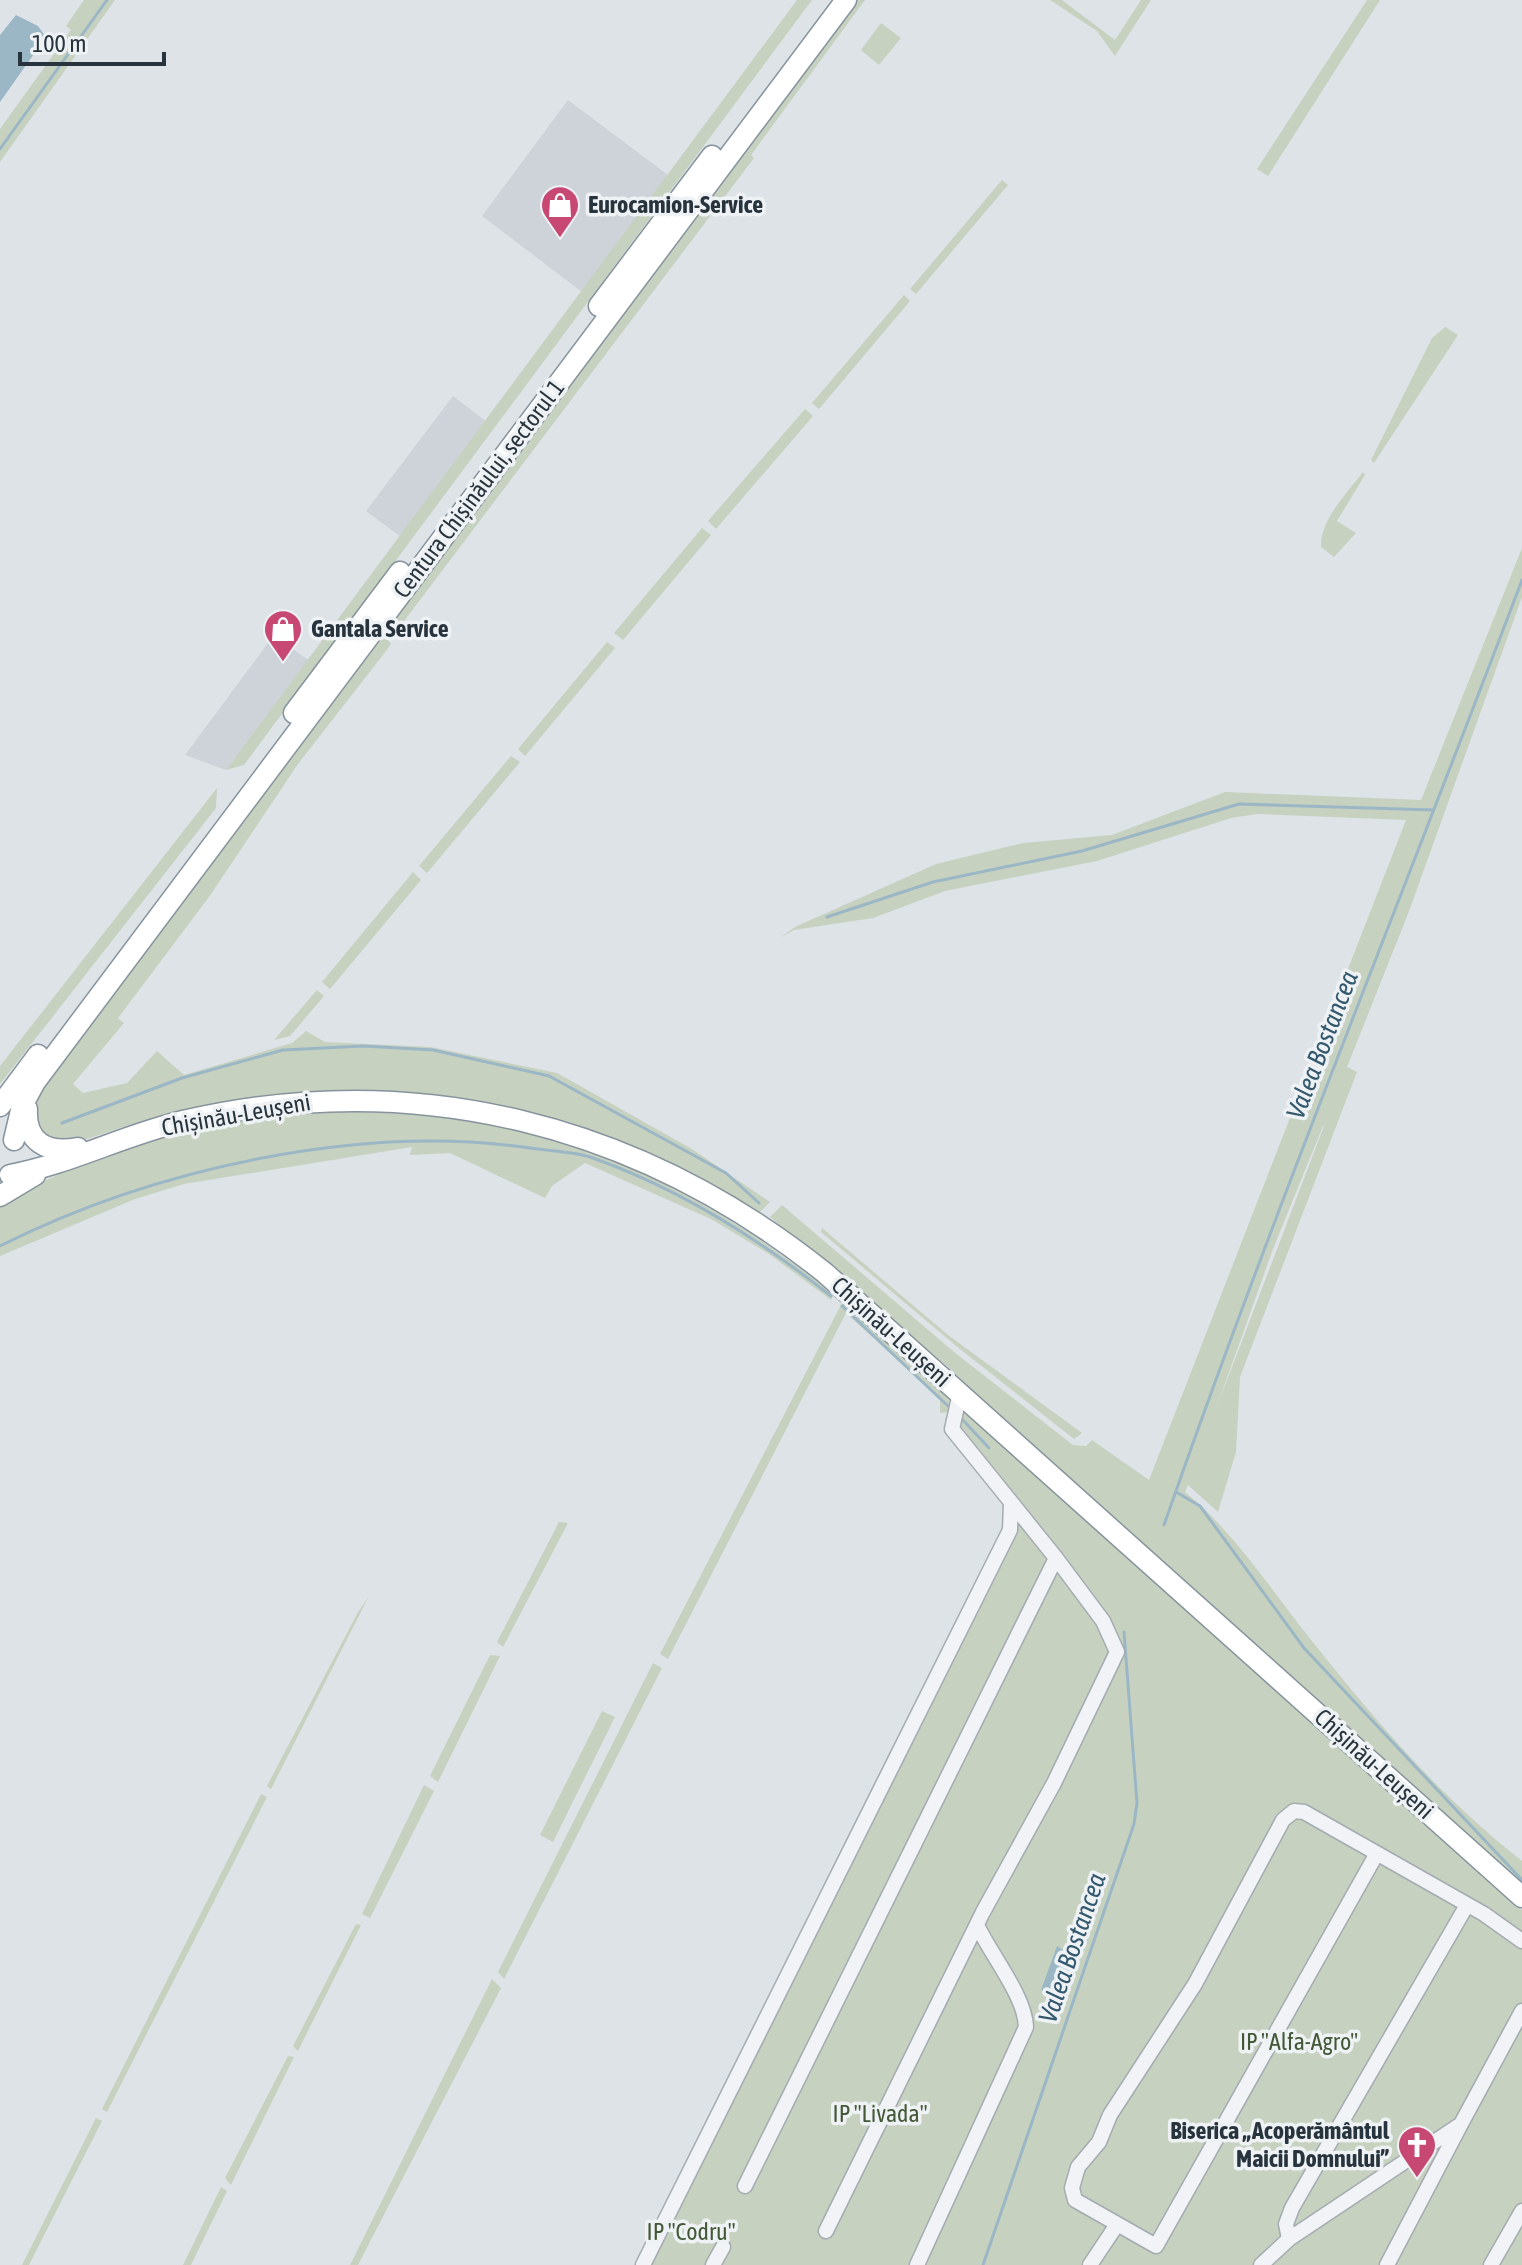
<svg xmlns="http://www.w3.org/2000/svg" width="1522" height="2265" viewBox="0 0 1522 2265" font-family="'Asap Condensed',sans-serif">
<rect width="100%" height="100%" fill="#dee3e7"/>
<path fill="#cdd3d9" d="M568,100L668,175L582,292L482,216Z
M453,396L487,422L401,537L366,511Z
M274,635L308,660L226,770L185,755Z"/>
<path fill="#c7d1c0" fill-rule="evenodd" d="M84,0H115L0,162V129L71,30L66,26Z
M797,0H812L244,765L226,770Z
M857,0H865L751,155L754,158L389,641L391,644L386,651L298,764L209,897L118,1018L124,1023L73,1084L83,1093L127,1083L157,1051L184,1075L292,1043L306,1031L325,1042L431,1047L557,1073L692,1149L770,1202L758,1214C595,1117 428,1070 238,1102C202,1109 166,1116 131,1125C103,1132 79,1146 50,1143L32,1121L35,1103L50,1078Z
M1050,0H1062L1115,40L1141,0H1151L1115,56L1097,31Z
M1367,0H1380L1268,176L1257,169Z
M881,23L901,38L879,65L861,50Z
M1002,180L1008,185L916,294L910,289Z
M904,295L910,301L819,409L812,403Z
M1445,327L1458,335L1374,463L1371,460L1432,338Z
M805,409L813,416L716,529L708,521Z
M1363,472L1365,475L1337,521L1356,533L1334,557L1321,547C1320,520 1347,493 1363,472Z
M702,528L711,535L623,640L614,633Z
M1522,548V597L1408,914L1347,1067L1357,1072L1240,1377L1236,1452L1218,1512L1188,1485L1185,1492C1234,1532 1269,1587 1308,1636C1372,1717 1440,1797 1522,1861V1883L1004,1422L947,1366L770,1217L782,1205L954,1352L1073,1445L1086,1446L1092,1440L1149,1480L1406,820L1257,814L1231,818L1097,861L945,891L873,918L794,930L780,938L795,927L936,864L1023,843L1112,835L1225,792L1421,800ZM1323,1126H1324L1216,1409L1273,1249Z
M607,642L615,648L525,756L518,749Z
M511,756L520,762L427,873L419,866Z
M217,788L216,808L0,1084V1066Z
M413,872L421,880L330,989L322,982Z
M317,990L324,996L290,1036L274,1040Z
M328,1109C374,1112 423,1109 468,1117C609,1143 723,1207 834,1294L831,1300L769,1254L711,1219L585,1163L552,1186L545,1198L450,1153L410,1155L412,1147L184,1184L135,1199L0,1256V1205C104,1143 210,1123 328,1109Z
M822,1228L948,1335L1082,1433L1074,1439L955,1345L821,1232Z
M843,1301L942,1389L952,1405L949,1412L940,1413V1399L846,1313L668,1659L660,1654Z
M964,1413L986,1427L1522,1910V2265H636L999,1540L1005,1512L1003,1502L958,1428V1418Z
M559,1522L568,1523L503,1647L497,1642Z
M369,1596L271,1789L267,1786L357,1614Z
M490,1655L500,1656L438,1782L430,1776Z
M653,1663L662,1668L504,1979L498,1972Z
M602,1711L615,1717L553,1842L540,1835Z
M424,1785L434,1791L370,1918L362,1914Z
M261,1794L267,1797L107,2112L102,2109Z
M356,1924L361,1925L298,2051L293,2046Z
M492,1979L501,1988L499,1992L358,2265H350Z
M288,2056L294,2057L231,2185L225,2178Z
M96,2118L102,2121L29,2265H22Z
M221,2187L227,2191L191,2265H183Z"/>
<path fill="#9bb7c6" d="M16,15L38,26L46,37L0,102V35Z
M1057,1946L1071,1955L1077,1965L1058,2001L1041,1990Z"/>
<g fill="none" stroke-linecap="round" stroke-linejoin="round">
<path stroke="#9bb7c6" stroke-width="3" d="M0,149L107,0
M827,917L933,882L1082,851L1239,804L1434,810
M62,1123L182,1078L283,1050L363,1046L433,1050L549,1076L726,1173L759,1203
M0,1246C153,1169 359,1123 530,1148C549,1151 572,1151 590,1157C679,1188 758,1238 831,1296
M842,1306L948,1406
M961,1418L989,1448
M1176,1492L1200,1506L1304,1648L1522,1880
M1164,1525C1275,1207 1403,895 1522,580
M983,2265L1134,1824L1137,1803L1124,1632"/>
<defs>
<path id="minor" d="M1376,1855L1156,2246L1075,2200L1072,2188L1078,2167L1099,2142L1110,2115L1195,1984L1283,1820L1294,1811L1304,1812L1484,1914L1522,1941
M745,2186L1056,1558L1011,1502
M826,2231L983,1912L1054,1783L1117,1652L1103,1621L1056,1558
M1289,2239L1286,2224L1292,2208L1467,1905
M643,2265L1010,1530L1011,1502L952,1429L960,1393
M713,2265L723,2247
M917,2265L1026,2027C1025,1996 991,1955 977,1925
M1090,2265L1116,2226
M1261,2265L1289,2239L1461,2124L1522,2011
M1387,2265L1461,2124
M1491,2265L1522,2211"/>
<path id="highway" d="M599,306L712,156
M294,713L400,572
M0,1106L38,1055
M27,1109C25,1142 47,1154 78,1148
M14,1140L22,1106L35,1082L846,0
M10,1175C69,1164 124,1135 183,1121C416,1067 639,1124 825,1273L1522,1897
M0,1196L35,1175"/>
</defs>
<use href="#minor" stroke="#a4abb1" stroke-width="17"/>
<use href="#highway" stroke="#86939d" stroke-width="23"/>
<use href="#minor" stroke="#f1f3f6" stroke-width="14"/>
<use href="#highway" stroke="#fff" stroke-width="20"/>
</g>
<defs>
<symbol id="shop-pin" viewBox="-11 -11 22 30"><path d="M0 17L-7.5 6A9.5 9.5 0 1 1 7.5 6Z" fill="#c74873" stroke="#eef2f5"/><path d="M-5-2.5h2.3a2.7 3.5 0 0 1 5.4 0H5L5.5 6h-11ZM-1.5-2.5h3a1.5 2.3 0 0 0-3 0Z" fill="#fff"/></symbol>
<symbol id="church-pin" viewBox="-11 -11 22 30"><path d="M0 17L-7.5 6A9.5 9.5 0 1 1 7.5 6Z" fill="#c74873" stroke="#eef2f5"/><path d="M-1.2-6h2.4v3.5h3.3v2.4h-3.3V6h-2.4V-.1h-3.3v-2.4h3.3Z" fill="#fff"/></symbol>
</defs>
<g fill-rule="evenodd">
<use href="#shop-pin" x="538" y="183" width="44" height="60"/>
<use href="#shop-pin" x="261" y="607" width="44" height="60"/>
<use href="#church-pin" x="1395" y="2123" width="44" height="60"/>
</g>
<g text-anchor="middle" stroke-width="7" stroke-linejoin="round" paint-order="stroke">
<g font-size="24" font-weight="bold" fill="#28343d" stroke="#eef2f5" text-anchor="start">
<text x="588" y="213">Eurocamion-Service</text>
<text x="311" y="637">Gantala Service</text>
<text x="1389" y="2139" text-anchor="end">Biserica „Acoperământul<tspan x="1389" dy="28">Maicii Domnului”</tspan></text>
</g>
<g font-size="24" fill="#28343d" stroke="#eef2f5">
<text transform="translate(479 489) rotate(-53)" y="8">Centura Chișinăului, sectorul 1</text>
<text transform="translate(236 1115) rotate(-10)" y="8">Chișinău-Leușeni</text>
<text transform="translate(891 1332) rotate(42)" y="8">Chișinău-Leușeni</text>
<text transform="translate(1374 1764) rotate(42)" y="8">Chișinău-Leușeni</text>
</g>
<g font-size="24" fill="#435836" stroke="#eef2f5">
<text x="1299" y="2050">IP "Alfa-Agro"</text>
<text x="880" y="2122">IP "Livada"</text>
<text x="691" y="2240">IP "Codru"</text>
</g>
<g font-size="26" font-style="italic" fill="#34596f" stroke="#eef2f5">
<text transform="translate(1322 1045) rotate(-69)" y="9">Valea Bostancea</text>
<text transform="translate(1072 1948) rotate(-71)" y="9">Valea Bostancea</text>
</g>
</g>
<path d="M20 52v12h144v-12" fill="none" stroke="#28343d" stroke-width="4"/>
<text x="32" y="52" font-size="24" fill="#28343d" stroke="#eef2f5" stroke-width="6" paint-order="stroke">100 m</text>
</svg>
